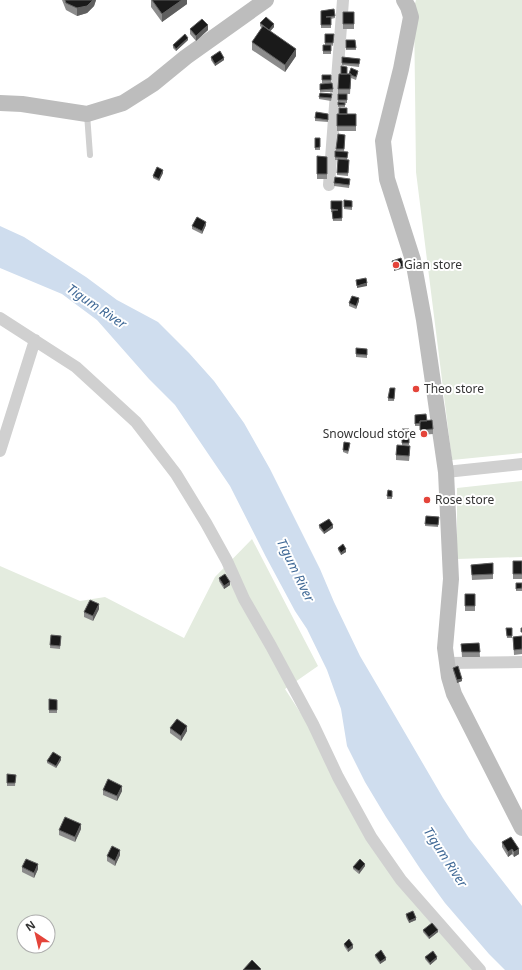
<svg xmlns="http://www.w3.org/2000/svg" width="522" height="970" viewBox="0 0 522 970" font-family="'Noto Sans',sans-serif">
<rect width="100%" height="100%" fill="#fff"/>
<path fill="#e4ecdf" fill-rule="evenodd" d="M416,0H522V453L452,460L416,172L414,7Z
M522,481V557L457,559V488Z
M252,539L318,666L285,689L309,726L333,778L474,970H0V566L80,601L105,597L184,638L215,577ZM24,922H48V946H24Z"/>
<path fill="#cfddee" d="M0,226L24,237L86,277L117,300L158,322L189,353L214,381L244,423L270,469L320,569L334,602L360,656L387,702L443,798L469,838L522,906V970H505L489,954L445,903L421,870L386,817L365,782L347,746L341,709L327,670L307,629L295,611L266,557L230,486L175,405L149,379L97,320L62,294L0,268Z"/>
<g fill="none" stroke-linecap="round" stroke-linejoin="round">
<path stroke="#d0d0d0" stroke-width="6" d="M87,114L90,155"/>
<path stroke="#d0d0d0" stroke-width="12" d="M329,185L343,0
M0,318L76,367L136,422L176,474L206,523L227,561L244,599L271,646L313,724L338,777L371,837L401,880L480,970
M0,451L35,340
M446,472L522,464
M446,663L522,662"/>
<path stroke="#bdbdbd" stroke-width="16" d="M404,0L408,7L411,17L401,69L383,141L387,179L413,260L424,320L446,472L451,579L445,648L449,677L454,694L522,828
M0,103L22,104L87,114L123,103L153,84L186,57L266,0"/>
</g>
<path fill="#8c8c8c" d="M62,0H96L94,6L87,13L77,16L66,10Z
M151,0H187V4L162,22L151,7Z
M334,9L335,18L331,19V28H321V11Z
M343,12H354V29H343Z
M260,23L274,27L270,31L296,56L285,72L252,50V42L262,28L260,26Z
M190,29L208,30L196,41L190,34Z
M325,34H334L333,46L331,45V54H323V45H325Z
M188,40L176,51L173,48V45Z
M346,40H355L356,50H346Z
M211,57L224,60L215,66L211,60Z
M342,57L360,59L359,67L342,65Z
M358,73L356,80L351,78L350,94H347V103H342H345V107H338V89L347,74Z
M322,75H331V83H322Z
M332,83L333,92H320V84Z
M319,97H332L331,101L319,99Z
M337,114H356V131H337Z
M328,116V122L315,121V118Z
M338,134L345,137L344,152H348L347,160H349L348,176L337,175L338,160H335V151H336Z
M315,138H320V150H315Z
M317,156L327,157V179H317Z
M163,173L159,181L153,178V176Z
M350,181L349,188L334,186V183Z
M344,200L352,201V210L344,209Z
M331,201H342V221H333L332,212H331Z
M206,225L202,234L192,229V226Z
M359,301L356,309L349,306V303Z
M367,349V358L356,357V354Z
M395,388L394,401H388V398Z
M415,415L433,429V434L420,435V426H415Z
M402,429H409V445H402Z
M350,446L348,454L343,452V450Z
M410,451L409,461L396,460V455Z
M388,490L392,491V499H387Z
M426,516L439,517L438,527L425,526Z
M319,525L333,528L324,534L319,528Z
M338,548L346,552L341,555L338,550Z
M513,561H522V579H513Z
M493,563V579L472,580L471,565Z
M219,578L230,585L224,589L219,581Z
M516,583H522V591H516Z
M465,594H475V611H465Z
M99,609L93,621L84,617V612Z
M506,628H512V638H507Z
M51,635L61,636L60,649L50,648Z
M522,636V654L514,655L513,637Z
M479,643L480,657H462L461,644Z
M453,668L462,681L457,683L453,670Z
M49,699L57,700V713H49Z
M170,728L187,731L181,741L170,733Z
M61,760L56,768L47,763V761Z
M7,774L16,775L15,786H7Z
M103,790L122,791L117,801L103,795Z
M81,829L75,842L59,835V830Z
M502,842L519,854L514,857L512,854L508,857L502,847Z
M120,855L115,866L107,861V856Z
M365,866L359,874L353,869V867Z
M22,867L38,869L34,878L22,872Z
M406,914L416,920L409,923L406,917Z
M423,930L438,932L429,939L423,932Z
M344,944L353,948L348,952L344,946Z
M375,955L386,960L380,964L375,957Z
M425,957L437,959L430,965L425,959Z"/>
<path fill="#5f5f5f" d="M93,0H96L94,6L87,13L77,16V8Z
M182,0H187V4L162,22V14Z
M274,24V27L268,34V31Z
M208,25V30L196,41V36Z
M188,38V40L176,51V49Z
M296,49V56L285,72V65Z
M224,58V60L215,66V64Z
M163,170V173L159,181V179Z
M206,222V225L202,234V231Z
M404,266V268L394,271V268Z
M367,283V286L357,288V286Z
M359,298V301L356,309V306Z
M333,525V528L324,534V532Z
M346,549V552L341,555V553Z
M230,582V585L224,589V586Z
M99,604V609L93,621V616Z
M462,679V681L457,683V680Z
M187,726V731L181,741V736Z
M61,757V760L56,768V766Z
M122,786V791L117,801V796Z
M81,824V829L75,842V837Z
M512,849V854L508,857V852Z
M519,849V854L514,857V852Z
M120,850V855L115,866V861Z
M38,864V869L34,878V873Z
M365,864V866L359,874V871Z
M416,918V920L409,923V921Z
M438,930V932L429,939V937Z
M353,945V948L348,952V949Z
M437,957V959L430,965V963Z
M386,958V960L380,964V962Z"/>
<path fill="#1a1a1a" stroke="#5f5f5f" d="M65,0H93L87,6L77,8L66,3Z
M152,0H182L162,14Z
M334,9L335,16L326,17H331V25H321V11Z
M343,12H354V24H343Z
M266,17L274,24L269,30L260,23Z
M202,19L208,25L196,36L190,29Z
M263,26L296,49L285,65L252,42Z
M185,34L188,38L176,49L173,45Z
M325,34H334L333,43H325Z
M346,40H355L356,48H346Z
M323,45H331V51H323Z
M220,51L224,58L215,64L211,57Z
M342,57L360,59L359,64L342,63Z
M341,66L347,67V74H341Z
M351,68L358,71L356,77L351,75V74H349Z
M339,74H351L350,89H338Z
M322,75H331V80H322Z
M332,83L333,89L320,90V84Z
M320,93L332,94L331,98L319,97Z
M338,94H347V100H338Z
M338,102L345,103V105H338Z
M339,108H347V114H339Z
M316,112L328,114V120L315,118Z
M337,114H356V126H337Z
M338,134L345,135L344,149H336Z
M315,138H320V147L315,148Z
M335,151L348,152L347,158L335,157Z
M317,156L327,157V174H317Z
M338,159L349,160L348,173H337Z
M157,167L163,170L159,179L153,176Z
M335,177L350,179L349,185L334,183Z
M344,200L352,201V207H344Z
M331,201H342V218L333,219L332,211L338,210L331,209Z
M197,217L206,222L202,231L192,226Z
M401,258L404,266L394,268L392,261Z
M366,278L367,283L357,286L356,280Z
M352,296L359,298L356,306L349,303Z
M356,348L367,349V355L356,354Z
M390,388H395L394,399L388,398Z
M426,414L427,421H420V423L415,424V415Z
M432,420L433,429L420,430V421Z
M402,429H409V443H402Z
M344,442L350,443L348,451L343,450Z
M397,445L410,446L409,456L396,455Z
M388,490L392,491V497L387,496Z
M426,516L439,517L438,525L425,524Z
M329,519L333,525L324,532L319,525Z
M343,544L346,549L341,553L338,548Z
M513,561H522V574H513Z
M493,563V574L472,575L471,565Z
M225,574L230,582L224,586L219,578Z
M516,583H522V588L516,589Z
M465,594H475V606H465Z
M90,600L99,604L93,616L84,612Z
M506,628H512V636H507Z
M521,628H522V632H521Z
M51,635L61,636L60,646L50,645Z
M522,636V649L514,650L513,637Z
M479,643L480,652H462L461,644Z
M458,666L462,679L457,680L453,668Z
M49,699L57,700V710H49Z
M177,719L187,726L181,736L170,728Z
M53,752L61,757L56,766L47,761Z
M7,774L16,775L15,783H7Z
M108,779L122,786L117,796L103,790Z
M65,817L81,824L75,837L59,830Z
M511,837L519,849L514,852L512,849L508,852L502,842Z
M112,846L120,850L115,861L107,856Z
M26,859L38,864L34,873L22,867Z
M360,859L365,864L359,871L353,867Z
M413,911L416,918L409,921L406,914Z
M432,923L438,930L429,937L423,930Z
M349,939L353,945L348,949L344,944Z
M381,950L386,958L380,962L375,955Z
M433,951L437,957L430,963L425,957Z
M252,960L261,969L260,970H243Z"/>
<g fill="#e4443a" stroke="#fff" stroke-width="1.5">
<circle cx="396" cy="265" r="4"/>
<circle cx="416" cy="389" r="4"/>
<circle cx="424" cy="434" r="4"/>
<circle cx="427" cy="500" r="4"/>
</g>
<g text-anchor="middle" stroke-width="4" stroke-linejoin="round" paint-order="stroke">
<g font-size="12" fill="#333" stroke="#fff" text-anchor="start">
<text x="404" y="269">Gian store</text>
<text x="424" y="393">Theo store</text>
<text x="416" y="438" text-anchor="end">Snowcloud store</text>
<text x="435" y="504">Rose store</text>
</g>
<g font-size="13" font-style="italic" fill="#406996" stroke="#fff">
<text transform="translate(97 306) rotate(34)" y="5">Tigum River</text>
<text transform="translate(296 570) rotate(64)" y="5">Tigum River</text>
<text transform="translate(446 857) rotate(57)" y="5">Tigum River</text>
</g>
</g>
<g transform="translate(36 934) rotate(325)"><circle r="19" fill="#ffffff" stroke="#adadad"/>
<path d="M0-3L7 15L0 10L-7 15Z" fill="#e4443a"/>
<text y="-6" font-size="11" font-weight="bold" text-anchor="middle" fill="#333333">N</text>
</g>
</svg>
